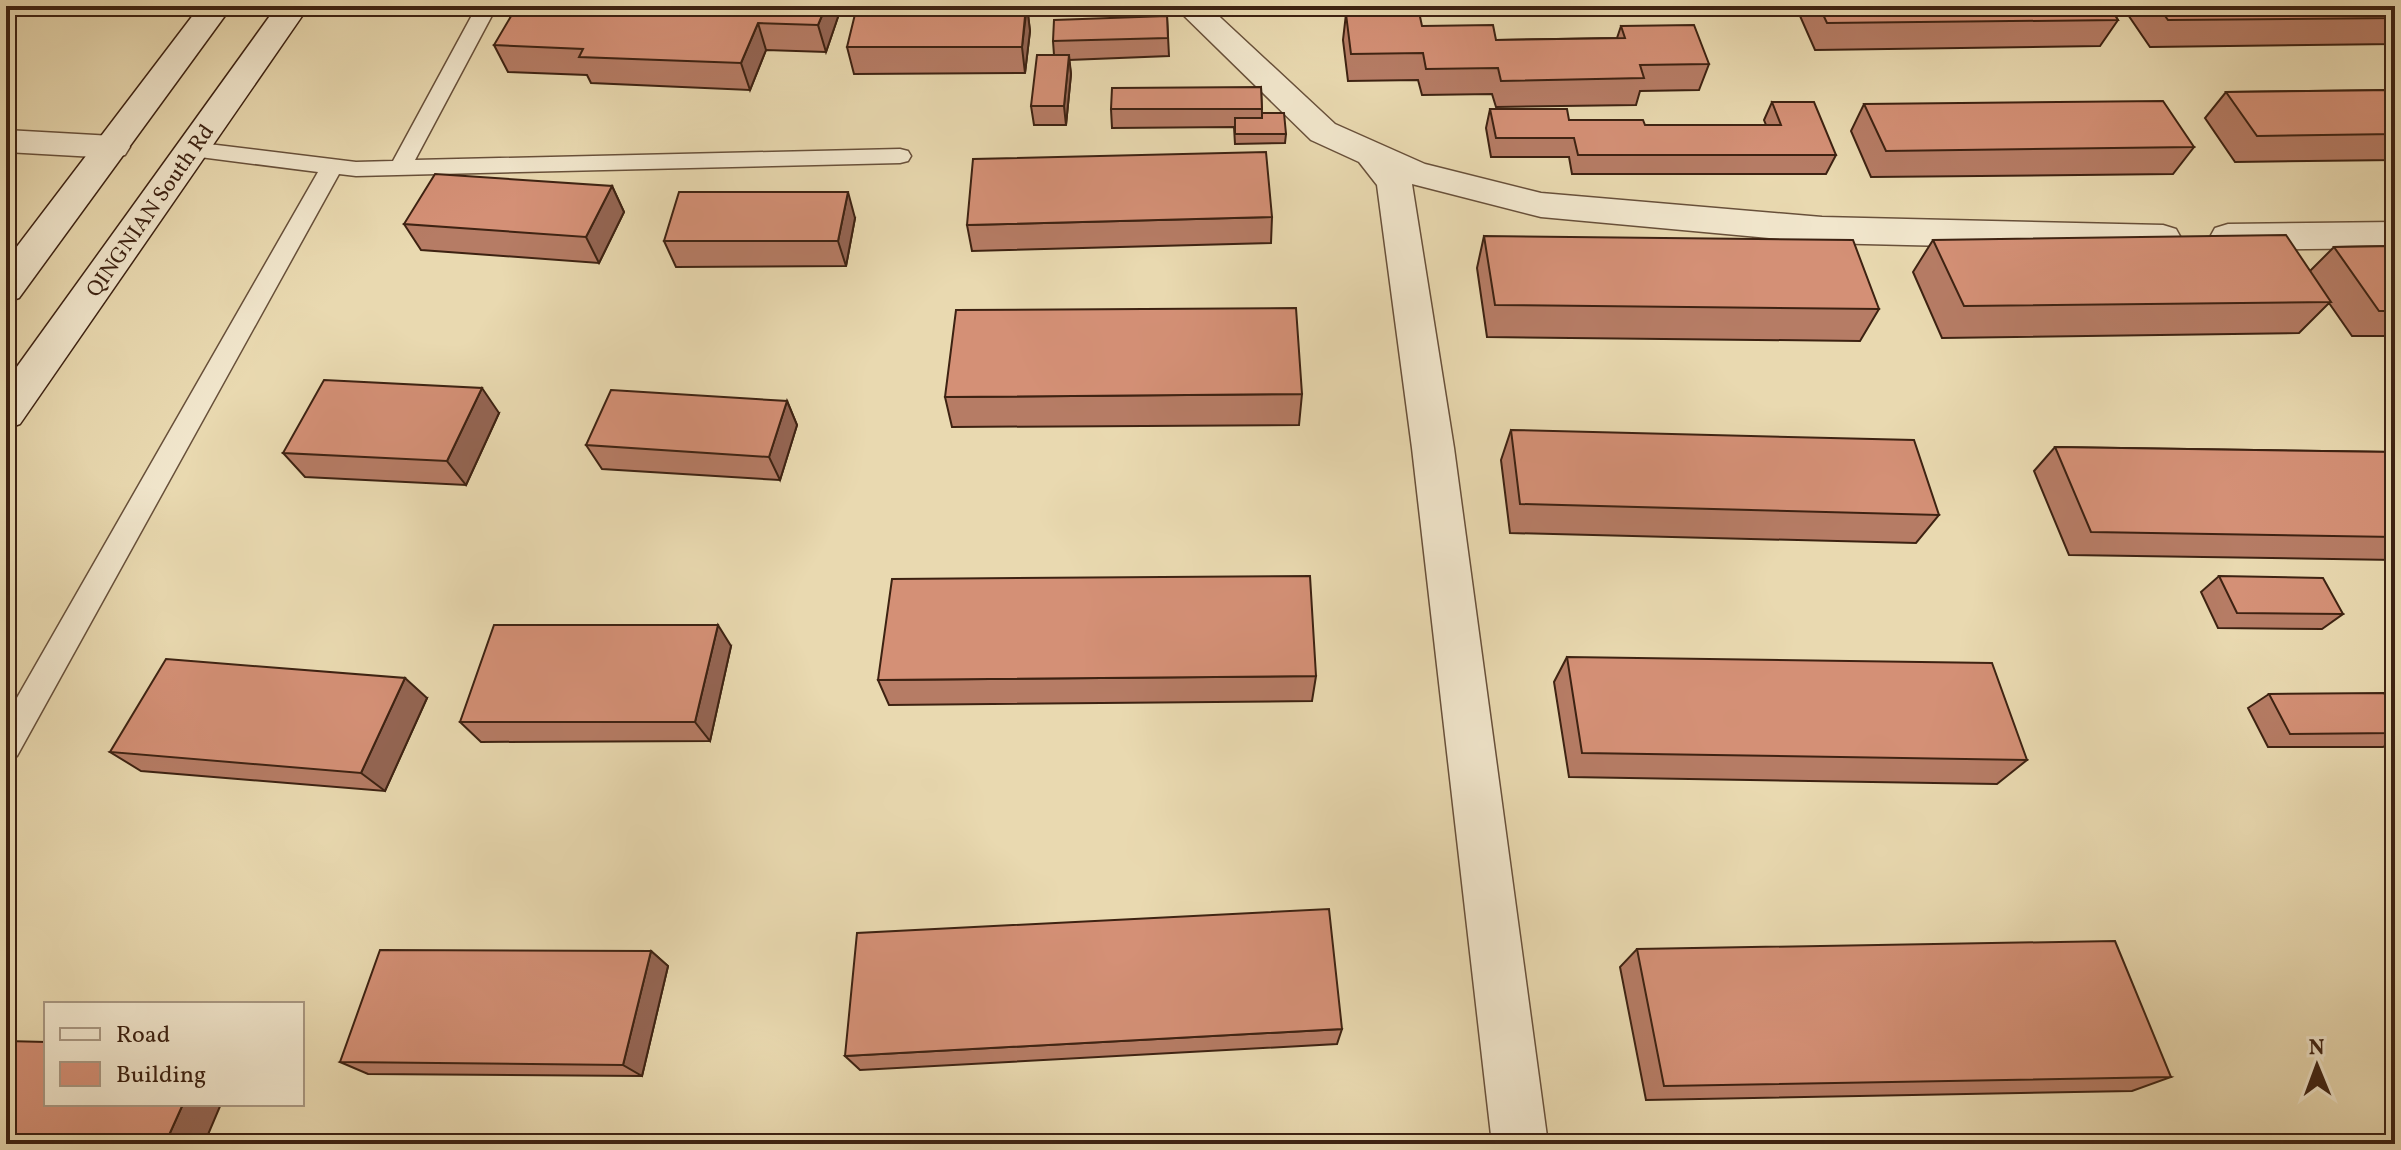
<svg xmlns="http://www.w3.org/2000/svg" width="2401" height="1150" viewBox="0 0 2401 1150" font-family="Vollkorn,serif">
<rect width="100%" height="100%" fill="#e9d9b0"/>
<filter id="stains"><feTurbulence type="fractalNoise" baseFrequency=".0025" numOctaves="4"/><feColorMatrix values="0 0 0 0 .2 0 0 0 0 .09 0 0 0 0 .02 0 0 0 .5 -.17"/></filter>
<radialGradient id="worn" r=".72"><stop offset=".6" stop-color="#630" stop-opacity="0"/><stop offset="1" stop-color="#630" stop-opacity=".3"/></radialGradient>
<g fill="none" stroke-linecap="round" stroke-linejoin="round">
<defs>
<path id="lane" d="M477,6H497L415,160L900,149L908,151L911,156L908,161L900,163L356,176L339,174L17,756L6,760V717L318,172L192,156L184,154L181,149L184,144L192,142L356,162L393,161Z"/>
<path id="street" d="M1174,6H1208L1335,124L1425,164L1541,193L1822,217L2163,225L2176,229L2181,238L2176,247L2163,251L1822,243L1541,217L1412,184L1454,448L1548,1144H1492L1412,448L1377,185L1359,162L1311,140Z
M6,130L113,136L125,139L130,147L125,155L113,158L6,152Z
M2395,222V248L2228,250L2215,246L2210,237L2215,228L2228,224Z"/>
<path id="secondary" d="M200,6H232L19,298L6,302V261Z
M277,6H309L20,424L6,429V382Z"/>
</defs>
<use href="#lane" stroke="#68503a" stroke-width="3"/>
<use href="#street" stroke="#68503a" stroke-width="3"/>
<use href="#secondary" stroke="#3d2212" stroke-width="3"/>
<use href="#lane" fill="#f1e6cc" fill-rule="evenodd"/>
<use href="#street" fill="#f1e6cc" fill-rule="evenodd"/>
<use href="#secondary" fill="#f1e6cc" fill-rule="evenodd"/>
</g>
<path fill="#b67c65" stroke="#3d2212" stroke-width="2" d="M1027,6L1030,31L1025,73L854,74L847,47Z
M1804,6H2109L2118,20L2100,46L1815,50L1800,16Z
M2122,6H2395V44L2150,47Z
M840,11L826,52L766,50L750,90L591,83L587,75L508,72L494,45Z
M1346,14L1496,40L1617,38L1621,26L1709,64L1699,90L1640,91L1636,105L1496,107L1492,94L1422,95L1418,80L1348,81L1343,40Z
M1167,16L1169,56L1069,60L1071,74L1066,125H1034L1031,106L1054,55L1053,41Z
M1261,87L1262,113L1286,134L1285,143L1235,144L1234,127L1112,128L1111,109Z
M2395,90V160L2235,162L2205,118L2226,92Z
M1772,102L1836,155L1826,174H1572L1569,157H1491L1486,128L1490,109L1569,120L1645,125H1766L1764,120Z
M1864,104L2194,147L2173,174L1871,177L1851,131Z
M612,186L624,212L599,263L421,250L404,224Z
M1272,217L1271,243L972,251L967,225Z
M855,218L846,266L676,267L664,241Z
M1484,236L1879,309L1860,341L1487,337L1477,268Z
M1933,240L2310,271L2334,247L2395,246V336H2352L2329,303L2299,333L1942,338L1913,272Z
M1302,394L1299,425L952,427L945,397Z
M787,401L797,425L780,480L602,469L586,445Z
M499,413L466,485L305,477L283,453Z
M1511,430L1939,515L1916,543L1510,533L1501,460Z
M2055,447L2395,452V560L2069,555L2034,471Z
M2219,576L2343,614L2322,629L2218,628L2201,592Z
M731,646L710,741L481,742L460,722Z
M1567,657L2027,760L1997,784L1569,777L1554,682Z
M1316,676L1312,701L889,705L878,680Z
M2269,694L2395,733V740L2383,747H2268L2248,708Z
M427,698L385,791L141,771L110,752Z
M1637,949L2171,1077L2132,1091L1646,1100L1620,967Z
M651,951L668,966L642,1076L368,1074L340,1062Z
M1342,1029L1337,1044L860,1070L845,1056Z"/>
<path fill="#946553" stroke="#3d2212" stroke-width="2" d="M826,6H839L840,11L826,52L818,25Z
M1027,6L1030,31L1025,73L1022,47Z
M758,23L766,50L750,90L741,63Z
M1069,55L1071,74L1066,125L1064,106Z
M612,186L624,212L599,263L586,237Z
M848,192L855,218L846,266L838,241Z
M482,388L499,413L466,485L447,461Z
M787,401L797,425L780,480L769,457Z
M718,625L731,646L710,741L695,722Z
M405,678L427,698L385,791L361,773Z
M651,951L668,966L642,1076L623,1065Z
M183,1104H221L204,1144H165Z"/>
<path fill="#d49076" stroke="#3d2212" stroke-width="2" d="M517,6H826L818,25L758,23L741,63L579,57L583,49L494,45Z
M857,6H1026L1022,47H847Z
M1819,6H2109L2118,20L1827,23Z
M2158,6H2395V18L2168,20Z
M1419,12L1422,26L1493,25L1496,40L1625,38L1621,26L1694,25L1709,64L1640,65L1644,78L1501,81L1498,68L1426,69L1423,53L1351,54L1346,14Z
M1167,16L1168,38L1053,41L1054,20Z
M1037,55H1069L1064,106H1031Z
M1261,87L1262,109H1111L1112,88Z
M2395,90V134L2257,136L2226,92Z
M2163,101L2194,147L1886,151L1864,104Z
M1772,102H1814L1836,155H1578L1574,138H1496L1490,109H1567L1569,120H1643L1645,125H1781Z
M1262,113H1284L1286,134H1235V118H1262Z
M1266,152L1272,217L967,225L973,159Z
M435,174L612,186L586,237L404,224Z
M679,192H848L838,241H664Z
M2286,235L2331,302L1964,306L1933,240Z
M1484,236L1853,240L1879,309L1495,305Z
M2395,246V311H2379L2334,247Z
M1296,308L1302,394L945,397L956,310Z
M324,380L482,388L447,461L283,453Z
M611,390L787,401L769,457L586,445Z
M1511,430L1914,440L1939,515L1520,504Z
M2055,447L2395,452V537L2091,532Z
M1310,576L1316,676L878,680L892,579Z
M2219,576L2323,578L2343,614L2237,613Z
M494,625H718L695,722H460Z
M1567,657L1992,663L2027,760L1582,753Z
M166,659L405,678L361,773L110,752Z
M2384,693L2395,713V733L2290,734L2269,694Z
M1329,909L1342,1029L845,1056L857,933Z
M2115,941L2171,1077L1664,1086L1637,949Z
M380,950L651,951L623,1065L340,1062Z
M6,1041L46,1042V1104H183L165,1144H6Z"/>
<g text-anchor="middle" stroke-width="6" stroke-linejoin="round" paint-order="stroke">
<g font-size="22" fill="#3d2212" stroke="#f1e6cc">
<text transform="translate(149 210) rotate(-55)" y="8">QINGNIAN South Rd</text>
</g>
</g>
<rect width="2401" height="1150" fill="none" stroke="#e9d9b0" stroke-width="32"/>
<rect x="8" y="8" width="2385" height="1134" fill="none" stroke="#3d2212" stroke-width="4"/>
<rect x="16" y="16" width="2369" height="1118" fill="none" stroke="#3d2212" stroke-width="2"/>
<rect x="44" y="1002" width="260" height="104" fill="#f1e6cc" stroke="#a99882" stroke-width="2"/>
<rect x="60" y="1028" width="40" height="12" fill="#f1e6cc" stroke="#a99882" stroke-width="2"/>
<text x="116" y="1042" font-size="24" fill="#3d2212">Road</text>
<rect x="60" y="1062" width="40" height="24" fill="#d49076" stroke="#a99882" stroke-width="2"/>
<text x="116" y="1082" font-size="24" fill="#3d2212">Building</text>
<g transform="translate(2317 1066) rotate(359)" stroke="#f1e6cc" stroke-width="6" paint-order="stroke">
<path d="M0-6L14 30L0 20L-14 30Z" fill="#3d2212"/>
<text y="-12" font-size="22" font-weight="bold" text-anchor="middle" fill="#3d2212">N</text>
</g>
<rect width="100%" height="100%" filter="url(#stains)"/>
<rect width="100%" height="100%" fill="url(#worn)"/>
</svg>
